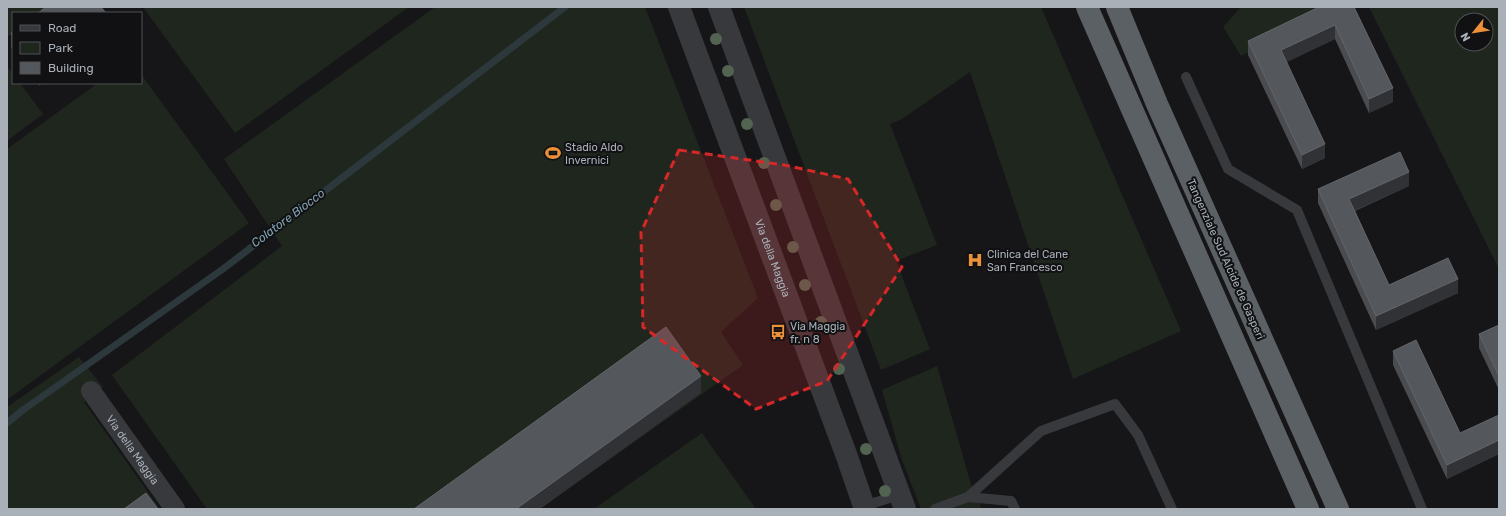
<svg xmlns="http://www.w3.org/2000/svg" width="1506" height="516" viewBox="0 0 1506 516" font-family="Rubik,sans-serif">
<rect width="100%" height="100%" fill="#161618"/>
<path fill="#1e261e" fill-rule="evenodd" d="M7,7H49L41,13H13V33L7,37Z
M143,7H409L235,133Z
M435,7H645L758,298L721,332L743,365L540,509H207L112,375L282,246L224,159Z
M744,7H1041L1181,331L1073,379L970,72L902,119L890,124L937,245L896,261L930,349L881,370Z
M1241,7H1339L1241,56L1223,27Z
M1369,7H1499V269ZM1462,20H1486V44H1462Z
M7,66L13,74V83H20L43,114L7,141Z
M141,74L249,223L7,400V149L98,83H141Z
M79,357L103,387L84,402L160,509H7V407Z
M937,366L971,484L982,509H921L902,460L882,390Z
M702,433L756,509H594Z"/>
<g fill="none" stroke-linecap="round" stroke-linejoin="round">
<path stroke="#2c383c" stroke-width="7" d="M7,423L23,410L223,269L565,7"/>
<path stroke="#37393d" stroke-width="10" d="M1186,77L1228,169L1297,210L1422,509
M968,497L1011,501L1015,509
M864,506L899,495
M935,509L968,497L1041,431L1115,404L1138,435L1172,509"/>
<path stroke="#37393d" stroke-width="20" id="s1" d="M91,391L175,509"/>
<g stroke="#37393d" stroke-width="22">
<path id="s2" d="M679,7L846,454L865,509"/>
<path d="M719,7L905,509"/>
</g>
<path stroke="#5b6065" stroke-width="22" d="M1087,7L1308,509
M1117,7L1157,104L1338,509"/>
</g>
<g fill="#526351">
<circle cx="716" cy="39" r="6"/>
<circle cx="728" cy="71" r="6"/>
<circle cx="747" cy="124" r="6"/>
<circle cx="764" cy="163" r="6"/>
<circle cx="776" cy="205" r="6"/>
<circle cx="793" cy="247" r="6"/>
<circle cx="805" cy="285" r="6"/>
<circle cx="821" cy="322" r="6"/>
<circle cx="839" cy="369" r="6"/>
<circle cx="866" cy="449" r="6"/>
<circle cx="885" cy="491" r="6"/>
</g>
<path fill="#4a4c50" d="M1354,7L1393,102L1369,113L1335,39L1286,62L1325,158L1302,169L1248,55V41Z
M13,31V51L11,47V33Z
M1409,186L1355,211L1389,285L1458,293L1376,330L1318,203V189Z
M1499,325V390L1479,348V334Z
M1393,351L1460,433L1499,415V454L1447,479L1393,365Z"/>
<path fill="#313235" d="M1335,25V39L1281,65V50Z
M39,83H43L39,86Z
M1393,88V102L1369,113V99Z
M1325,144V158L1302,169V155Z
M1409,172V186L1349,213V199Z
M1458,279V293L1376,330V316Z
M701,376V393L540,509H516Z
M1499,440V454L1447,479V465Z"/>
<path fill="#54575b" stroke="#62656a" d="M46,7H101L106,13H38Z
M1319,7H1354L1393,88L1369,99L1335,25L1281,50L1325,144L1302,155L1248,41Z
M13,31V37L11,33Z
M1400,152L1409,172L1349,199L1389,285L1448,258L1458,279L1376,316L1318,189Z
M1499,325V376L1479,334Z
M666,327L701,376L516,509H414Z
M1416,340L1460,433L1499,415V440L1447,465L1393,351Z
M146,493L158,509H124Z"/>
<path fill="#d62828" fill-opacity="0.2" stroke="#d62828" stroke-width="3" stroke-dasharray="8 5" stroke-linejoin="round" d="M679,150L784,165L848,179L902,267L827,381L756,409L643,327L641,232Z"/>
<defs>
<symbol id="stadium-bare" viewBox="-9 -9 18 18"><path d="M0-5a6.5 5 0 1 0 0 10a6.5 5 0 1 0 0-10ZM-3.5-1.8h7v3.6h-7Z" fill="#ed9139" stroke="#111113" stroke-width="2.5" paint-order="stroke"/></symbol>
<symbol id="hospital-bare" viewBox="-9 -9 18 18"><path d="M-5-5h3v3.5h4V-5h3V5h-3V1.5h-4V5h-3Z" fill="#ed9139" stroke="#111113" stroke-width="2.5" paint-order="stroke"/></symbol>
<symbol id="bus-bare" viewBox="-9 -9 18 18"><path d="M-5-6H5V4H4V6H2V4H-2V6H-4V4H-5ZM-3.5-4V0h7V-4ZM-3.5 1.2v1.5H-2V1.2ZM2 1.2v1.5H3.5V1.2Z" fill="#ed9139" stroke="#111113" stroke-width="2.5" paint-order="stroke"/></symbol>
</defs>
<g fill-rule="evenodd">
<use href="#stadium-bare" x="542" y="142" width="22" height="22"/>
<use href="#hospital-bare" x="964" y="249" width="22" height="22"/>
<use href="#bus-bare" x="767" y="321" width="22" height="22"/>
</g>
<g text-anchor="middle" stroke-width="4" stroke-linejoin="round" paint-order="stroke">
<g font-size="11" fill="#a9b0b8" stroke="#111113" text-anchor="start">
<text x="565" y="151">Stadio Aldo<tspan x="565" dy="13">Invernici</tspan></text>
<text x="987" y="258">Clinica del Cane<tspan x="987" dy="13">San Francesco</tspan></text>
<text x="790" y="330">Via Maggia<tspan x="790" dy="13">fr. n 8</tspan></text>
</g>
<g font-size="11" fill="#a9b0b8" stroke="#111113">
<text dy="4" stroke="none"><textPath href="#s2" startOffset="268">Via della Maggia</textPath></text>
<text transform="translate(1226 259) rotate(66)" y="4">Tangenziale Sud Alcide de Gasperi</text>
<text dy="4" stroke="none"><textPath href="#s1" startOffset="72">Via della Maggia</textPath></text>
</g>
<g font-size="12" font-style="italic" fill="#80a3b2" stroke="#111113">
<text transform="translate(288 218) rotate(-37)" y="4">Colatore Biocco</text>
</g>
</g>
<rect width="1506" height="516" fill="none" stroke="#a9b0b8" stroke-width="16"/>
<rect x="12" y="12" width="130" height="72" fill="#111113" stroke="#4e5155"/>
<rect x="20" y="25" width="20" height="6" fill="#37393d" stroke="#4e5155"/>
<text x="48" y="32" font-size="12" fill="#a9b0b8">Road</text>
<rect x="20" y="42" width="20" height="12" fill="#1e261e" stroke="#4e5155"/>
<text x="48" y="52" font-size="12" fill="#a9b0b8">Park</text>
<rect x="20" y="62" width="20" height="12" fill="#54575b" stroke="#4e5155"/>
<text x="48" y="72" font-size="12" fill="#a9b0b8">Building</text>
<g transform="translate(1474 32) rotate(240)"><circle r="19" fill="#111113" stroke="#4e5155"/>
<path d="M0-3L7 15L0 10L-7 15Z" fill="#ed9139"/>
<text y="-6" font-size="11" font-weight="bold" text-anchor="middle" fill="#a9b0b8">N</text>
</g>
</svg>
